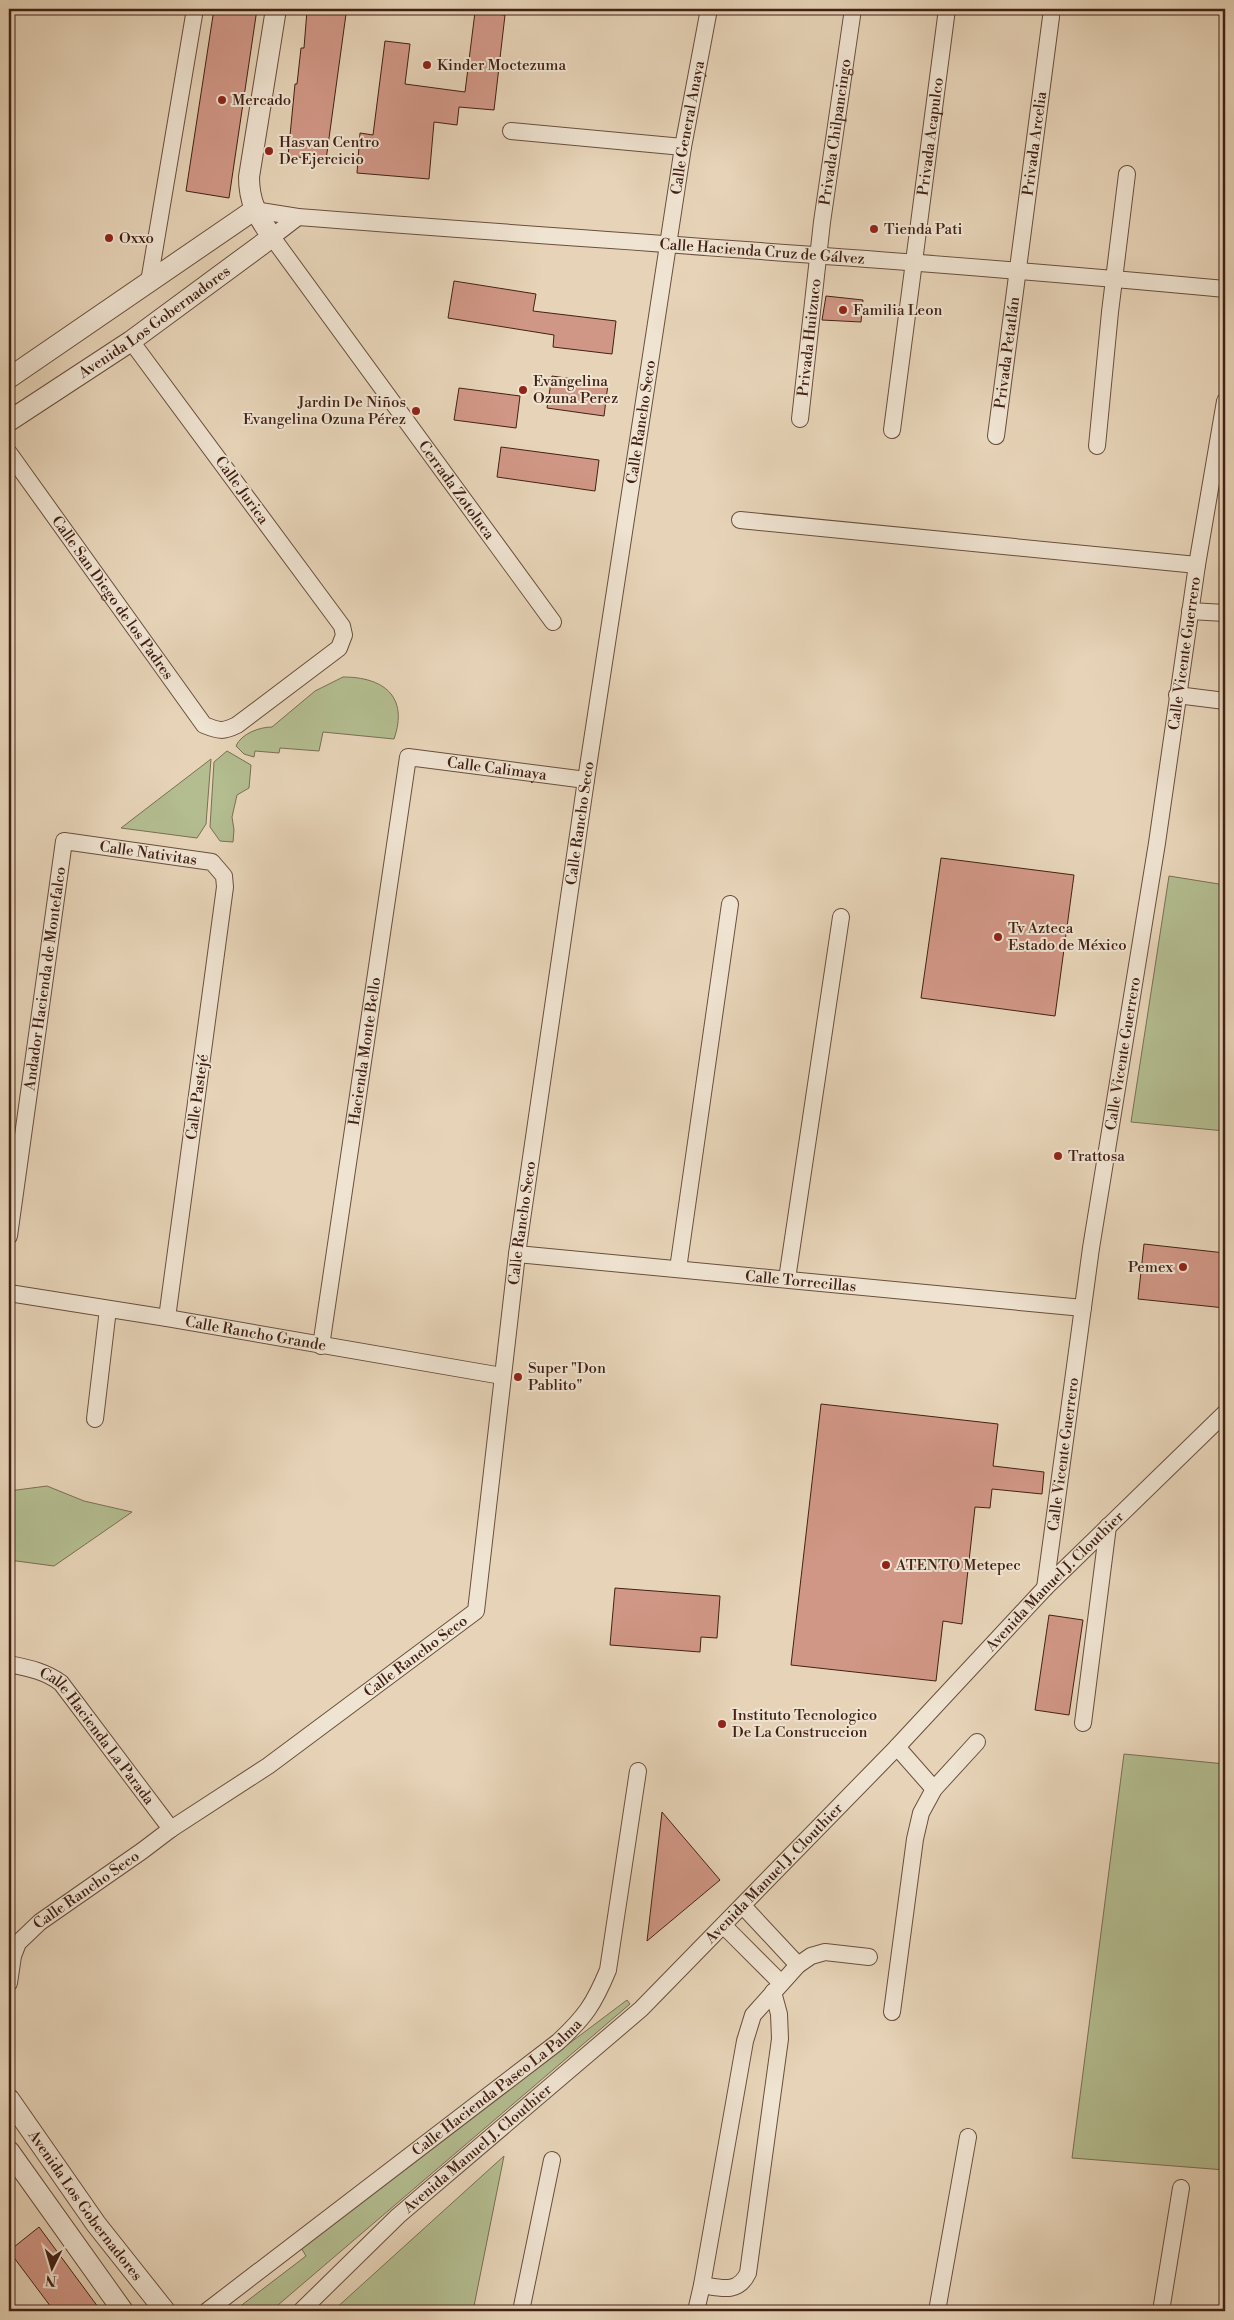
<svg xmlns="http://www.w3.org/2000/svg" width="1234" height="2320" viewBox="0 0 1234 2320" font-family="'Libre Bodoni',serif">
<rect width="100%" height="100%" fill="#e7d4b8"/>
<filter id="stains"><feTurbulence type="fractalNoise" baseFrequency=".004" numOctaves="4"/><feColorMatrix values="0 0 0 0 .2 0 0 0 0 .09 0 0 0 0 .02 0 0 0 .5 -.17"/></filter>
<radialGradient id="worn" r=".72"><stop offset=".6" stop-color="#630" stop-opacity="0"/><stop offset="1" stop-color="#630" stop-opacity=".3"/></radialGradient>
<path fill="#b3bd90" stroke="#7a6f52" d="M343,677C383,677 409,696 394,739L323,732L319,751L280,748L279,753L255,751L254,757L244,754L236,746C241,734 259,727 272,727L315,691Z
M227,751L251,765L249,788L237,795L232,817L234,830L233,842L220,841L210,827L214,762Z
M211,759L206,824L197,838L121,828Z
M1169,876L1225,885V1131L1131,1122Z
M47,1486L84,1501L132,1512L54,1566L9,1560V1491Z
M1124,1754L1225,1764V2170L1072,2158Z
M627,2000L630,2004L271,2311H234L306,2256L300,2246Z
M504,2156L473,2311H335L334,2310Z"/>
<path fill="#d19786" stroke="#422114" d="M214,9H257L229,198L186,191Z
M307,10L346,14L326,160L288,156L295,84H297L301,48H304Z
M475,12L505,15L494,110L459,107L457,125L434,122L429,179L357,173L360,133L373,135L385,41L410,44L405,84L465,92Z
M454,281L536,294L533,311L616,321L612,354L553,347L554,335L448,318Z
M826,296L863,300L861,322L822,320Z
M552,376L608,384L604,416L547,408Z
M459,388L520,396L516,428L454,420Z
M501,447L599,460L595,491L497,477Z
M941,858L1074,875L1055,1016L921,998Z
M1144,1244L1225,1253V1308L1138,1299Z
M821,1404L998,1424L993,1466L1044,1472L1042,1494L992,1489L990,1508L975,1507L962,1624L943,1621L936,1681L791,1665Z
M615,1588L720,1596L717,1638L701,1637L700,1652L610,1645Z
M1049,1615L1083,1620L1069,1715L1035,1710Z
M662,1812L720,1880L647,1941Z
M39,2227L101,2311H54L9,2251Z"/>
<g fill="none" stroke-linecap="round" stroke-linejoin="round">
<defs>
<g id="minor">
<path d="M511,131L683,147"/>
<path id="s1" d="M254,210L298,217C607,241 917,260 1225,289"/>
<path id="s2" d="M298,217L272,237L553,622"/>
<path d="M149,282L195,9"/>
<path id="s3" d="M800,419L822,222L853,9"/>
<path id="s4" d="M892,430L947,9"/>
<path id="s5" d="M996,436L1051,17"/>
<path d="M1097,446L1110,312L1127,174"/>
<path id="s6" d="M9,453L204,725C219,731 223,732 237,725L339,648L344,635L342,626L131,341"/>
<path d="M740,520L1197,565"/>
<path d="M1190,611L1225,613"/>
<path d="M1177,695L1225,701"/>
<path id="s7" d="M9,1236L64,841L212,862L224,876L225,887L167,1318"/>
<path id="s8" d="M517,1254L1083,1308"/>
<path d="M678,1269L730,904"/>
<path d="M787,1279L841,917"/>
<path id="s9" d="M9,1293L167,1318L502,1376"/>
<path id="s10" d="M321,1346L408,757L586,780"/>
<path d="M95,1419L108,1309"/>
<path id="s11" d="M1045,1588L1091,1248L1157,843L1197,565L1225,401"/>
<path id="s12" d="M9,1664C28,1668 45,1671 61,1683L171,1829"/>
<path d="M1083,1723L1108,1526"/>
<path d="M897,1747L934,1789"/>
<path d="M743,1906L798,1965"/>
<path d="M724,1926L781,1983"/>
<path id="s13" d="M9,1983L13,1956L18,1943L40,1922L142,1851L171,1829L268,1766L476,1611L517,1254L586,780L683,147L709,9"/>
<path d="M892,2012L915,1839L921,1813L934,1789L977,1742"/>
<path d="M702,2285L745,2041L753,2015L798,1965L811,1956L825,1952L869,1957"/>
<path id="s14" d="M207,2311L558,2042C585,2017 594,2004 608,1970L638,1771"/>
<path id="s15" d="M301,2311L398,2216L641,2009L897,1747L1045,1588L1225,1413"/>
<path d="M521,2311L552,2160"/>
<path d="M696,2311L702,2285C721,2288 738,2294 748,2273L780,2039L779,2014L773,1992"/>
<path d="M937,2311L968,2137"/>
<path d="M1161,2311L1181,2188"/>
</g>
<g id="tertiary">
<path d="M9,378L254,210"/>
<path id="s16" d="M9,421L131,341L272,237C258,216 249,204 249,177L276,9"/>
<path id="s17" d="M9,2099L96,2224L165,2311"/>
<path d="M9,2151L123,2311"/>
</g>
</defs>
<use href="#minor" stroke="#6b4e3d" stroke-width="18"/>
<use href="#tertiary" stroke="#6b4e3d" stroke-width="22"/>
<use href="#minor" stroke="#efe3d1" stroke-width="16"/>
<use href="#tertiary" stroke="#efe3d1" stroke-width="20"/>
</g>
<g fill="#8f2418" stroke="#efe3d1" stroke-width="2">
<circle cx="427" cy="65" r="5"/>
<circle cx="222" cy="100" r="5"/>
<circle cx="269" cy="151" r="5"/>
<circle cx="874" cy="229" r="5"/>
<circle cx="109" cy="238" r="5"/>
<circle cx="843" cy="310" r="5"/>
<circle cx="523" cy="390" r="5"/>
<circle cx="416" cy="411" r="5"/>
<circle cx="998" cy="937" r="5"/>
<circle cx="1058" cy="1156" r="5"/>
<circle cx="1183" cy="1267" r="5"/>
<circle cx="518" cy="1377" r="5"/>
<circle cx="886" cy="1565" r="5"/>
<circle cx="722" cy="1724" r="5"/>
</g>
<g text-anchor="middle" stroke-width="4" stroke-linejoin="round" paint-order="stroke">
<g font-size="15" fill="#422114" stroke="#efe3d1" text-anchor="start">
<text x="437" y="70">Kinder Moctezuma</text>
<text x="232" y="105">Mercado</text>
<text x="279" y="147">Hasvan Centro<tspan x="279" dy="17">De Ejercicio</tspan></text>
<text x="884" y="234">Tienda Pati</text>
<text x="119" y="243">Oxxo</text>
<text x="853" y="315">Familia Leon</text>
<text x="533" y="386">Evangelina<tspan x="533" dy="17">Ozuna Perez</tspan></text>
<text x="406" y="407" text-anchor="end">Jardin De Niños<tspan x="406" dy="17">Evangelina Ozuna Pérez</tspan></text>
<text x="1008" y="933">Tv Azteca<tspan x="1008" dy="17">Estado de México</tspan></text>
<text x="1068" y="1161">Trattosa</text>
<text x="1173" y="1272" text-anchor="end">Pemex</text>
<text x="528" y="1373">Super "Don<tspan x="528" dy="17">Pablito"</tspan></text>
<text x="896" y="1570">ATENTO Metepec</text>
<text x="732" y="1720">Instituto Tecnologico<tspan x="732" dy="17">De La Construccion</tspan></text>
</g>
<g font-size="15" fill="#422114" stroke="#efe3d1">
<text dy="5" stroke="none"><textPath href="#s13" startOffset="2106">Calle General Anaya</textPath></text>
<text dy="5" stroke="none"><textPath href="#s3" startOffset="289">Privada Chilpancingo</textPath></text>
<text dy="5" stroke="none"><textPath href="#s4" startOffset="296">Privada Acapulco</textPath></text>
<text dy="5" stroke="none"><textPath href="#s5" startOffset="295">Privada Arcelia</textPath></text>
<text dy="5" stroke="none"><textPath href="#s1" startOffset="510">Calle Hacienda Cruz de Gálvez</textPath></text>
<text dy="5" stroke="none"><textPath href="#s16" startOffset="176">Avenida Los Gobernadores</textPath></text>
<text dy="5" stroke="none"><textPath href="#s3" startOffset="82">Privada Huitzuco</textPath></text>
<text dy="5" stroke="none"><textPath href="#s5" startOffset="84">Privada Petatlán</textPath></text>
<text dy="5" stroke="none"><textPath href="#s13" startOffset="1808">Calle Rancho Seco</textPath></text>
<text transform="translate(242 490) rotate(54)" y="5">Calle Jurica</text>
<text dy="5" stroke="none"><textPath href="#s2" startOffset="346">Cerrada Zotoluca</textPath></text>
<text dy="5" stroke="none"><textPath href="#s6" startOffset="178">Calle San Diego de los Padres</textPath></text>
<text dy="5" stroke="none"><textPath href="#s11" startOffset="945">Calle Vicente Guerrero</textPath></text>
<text dy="5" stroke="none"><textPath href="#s10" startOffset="685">Calle Calimaya</textPath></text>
<text dy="5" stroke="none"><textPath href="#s13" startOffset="1402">Calle Rancho Seco</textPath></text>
<text dy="5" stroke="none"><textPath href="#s7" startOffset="484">Calle Nativitas</textPath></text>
<text dy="5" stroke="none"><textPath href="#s7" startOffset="260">Andador Hacienda de Montefalco</textPath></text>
<text dy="5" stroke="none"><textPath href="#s10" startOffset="298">Hacienda Monte Bello</textPath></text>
<text dy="5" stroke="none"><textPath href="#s11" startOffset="540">Calle Vicente Guerrero</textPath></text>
<text transform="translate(197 1097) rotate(-82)" y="5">Calle Pastejé</text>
<text dy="5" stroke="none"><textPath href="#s13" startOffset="998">Calle Rancho Seco</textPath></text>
<text dy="5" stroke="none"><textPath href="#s8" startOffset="285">Calle Torrecillas</textPath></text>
<text dy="5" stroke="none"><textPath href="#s9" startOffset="250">Calle Rancho Grande</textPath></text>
<text dy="5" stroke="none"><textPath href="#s11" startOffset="135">Calle Vicente Guerrero</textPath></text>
<text dy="5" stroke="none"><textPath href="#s15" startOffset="1050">Avenida Manuel J. Clouthier</textPath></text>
<text dy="5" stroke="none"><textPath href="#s13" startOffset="532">Calle Rancho Seco</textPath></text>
<text dy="5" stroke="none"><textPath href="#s12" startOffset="119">Calle Hacienda La Parada</textPath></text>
<text dy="5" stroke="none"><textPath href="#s15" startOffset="645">Avenida Manuel J. Clouthier</textPath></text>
<text dy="5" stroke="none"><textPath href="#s13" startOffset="128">Calle Rancho Seco</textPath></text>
<text dy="5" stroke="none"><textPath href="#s14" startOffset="366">Calle Hacienda Paseo La Palma</textPath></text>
<text dy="5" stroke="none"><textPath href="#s15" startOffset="240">Avenida Manuel J. Clouthier</textPath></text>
<text dy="5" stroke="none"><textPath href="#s17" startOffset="131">Avenida Los Gobernadores</textPath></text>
</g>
</g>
<rect width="1234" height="2320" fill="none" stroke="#e7d4b8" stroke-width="30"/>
<rect x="10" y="10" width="1214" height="2300" fill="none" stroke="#422114" stroke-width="2.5"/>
<rect x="15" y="15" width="1204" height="2290" fill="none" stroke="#422114"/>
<g transform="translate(52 2268) rotate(185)" stroke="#efe3d1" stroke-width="4" paint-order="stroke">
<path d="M0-4L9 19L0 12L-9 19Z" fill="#422114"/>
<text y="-8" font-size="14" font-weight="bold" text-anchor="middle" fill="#422114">N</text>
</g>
<rect width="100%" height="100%" filter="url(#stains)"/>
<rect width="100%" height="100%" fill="url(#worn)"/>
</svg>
